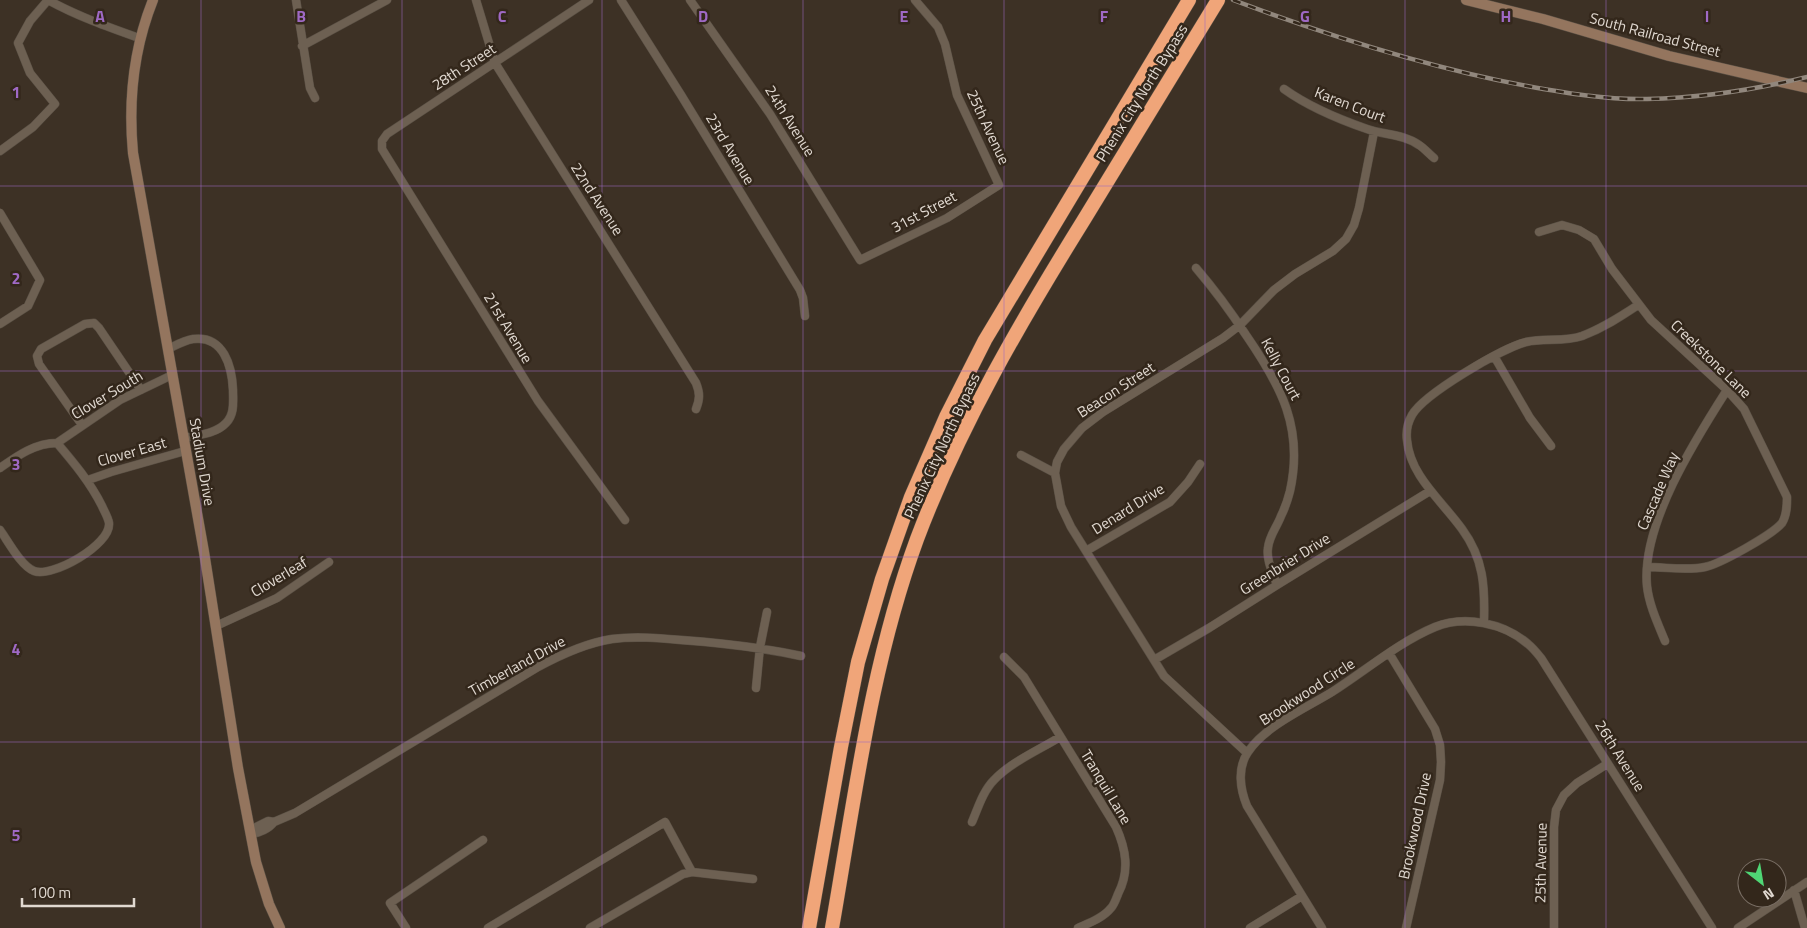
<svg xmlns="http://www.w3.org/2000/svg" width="1807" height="928" viewBox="0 0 1807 928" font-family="'Titillium Web',sans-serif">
<rect width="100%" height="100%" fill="#3d3125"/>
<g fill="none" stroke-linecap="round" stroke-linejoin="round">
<defs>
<path id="street" d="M48,0C77,16 108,27 139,38
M296,0L310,88L315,98
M476,0L495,63L696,383C700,393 700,399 696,409
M589,0L387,134L382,141V149L538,401L625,520
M621,0L681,95L800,290L803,298L805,316
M690,0L770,114L860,260L947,218L999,185L957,95L945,44L938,27L915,0
M302,46L387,0
M1284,89C1309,107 1338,119 1367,129C1384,135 1404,134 1419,145C1424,148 1429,154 1434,158
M0,151L33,127L55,104L30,73L18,43L30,21L48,0
M0,213L40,280L28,306L0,324
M1539,232L1562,225L1579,230L1594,239L1612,269L1651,320L1727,390L1744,409L1787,497C1787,505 1787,515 1782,523C1772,535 1720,564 1705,567C1686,571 1666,567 1647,567
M1196,268C1214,289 1231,312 1246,335C1281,386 1304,428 1290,491C1288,499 1285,508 1281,516C1277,527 1269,536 1268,548C1266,560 1273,573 1277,585
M168,349C176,345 185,340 193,339C224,335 232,367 233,390C233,401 235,414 226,423C216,434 197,435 183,438
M1494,356L1530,418L1551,446
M82,425L39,364L37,356L41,349L85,324L94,323L99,328L141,390
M57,443L120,400L172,375
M1021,455L1055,473
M0,468C17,456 35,443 57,443C74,463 90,482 102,506C104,511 108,517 109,523C111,545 52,578 34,571C21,566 8,541 0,530
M88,480L111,472L185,451
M1086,551L1170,502L1188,482L1200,464
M1484,622C1485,587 1484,559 1462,529C1442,501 1410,476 1407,440C1406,432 1408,422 1412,415C1424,394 1502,348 1526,342C1544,338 1565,342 1582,336C1603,328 1620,317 1638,305
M216,626L277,598L329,562
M1665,641C1658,624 1649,605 1647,586C1641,525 1695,440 1727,390
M1389,653L1435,729L1440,745L1441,762L1440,780L1406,928
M1004,657L1024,677L1116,827C1126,849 1130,871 1118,894C1116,899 1114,905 1111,908C1103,918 1089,923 1078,928
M1154,660L1209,628L1277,585L1430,491
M756,688L760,647L767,612
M1247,753L1164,676L1071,527L1061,506L1055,473L1057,462L1064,449L1082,428L1103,412L1223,338L1240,325L1274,290L1295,274L1333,251L1346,239L1354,225L1359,208L1374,132
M972,822C978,808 983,791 994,780C1011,762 1039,750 1060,737
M251,834L256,827L268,821L274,822L295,813L538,667C562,654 586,643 612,639C635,636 658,638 681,640C722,643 760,647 801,656
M251,834C259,833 269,829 274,822
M1794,890L1805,928
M406,928L390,903L483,840
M488,928L665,822L692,872
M590,928L683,874L692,872L753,879
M1250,928L1302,896
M1322,928L1247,806C1240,789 1237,768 1248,752C1265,726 1306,708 1332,692C1365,671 1399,642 1435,627C1465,615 1504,623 1528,644C1533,648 1537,653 1541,658L1712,928
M1554,928V827L1556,810L1564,795L1577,783L1607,764
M1738,928L1807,882"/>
<path id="secondary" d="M153,0C133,50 128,99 133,153L204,552L238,768L256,862L269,904L280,928
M1466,0L1543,19L1669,56L1807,88"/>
<path id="highway" d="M809,928L841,747L858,662L882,579L911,497L946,417L985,340L1189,0
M832,928C855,797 871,664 917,539C960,425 1021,321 1085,218C1129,145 1174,73 1218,0"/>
</defs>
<use href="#street" stroke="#594f44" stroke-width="9"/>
<use href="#secondary" stroke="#594f44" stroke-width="11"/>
<use href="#highway" stroke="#594f44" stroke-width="15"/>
<use href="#street" stroke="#6d6052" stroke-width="8"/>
<use href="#secondary" stroke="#94755e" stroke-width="10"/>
<use href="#highway" stroke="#f0a579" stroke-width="14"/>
<defs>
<path id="rail" d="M1233,0C1329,36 1426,67 1527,86C1566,93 1607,100 1647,99C1701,98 1754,90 1807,77"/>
</defs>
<use href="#rail" stroke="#91877d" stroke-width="4.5"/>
<use href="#rail" stroke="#33271b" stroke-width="2.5" stroke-dasharray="8" stroke-linecap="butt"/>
</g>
<path fill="none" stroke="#9f69c5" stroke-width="1" stroke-opacity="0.55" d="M201,0V928M402,0V928M602,0V928M803,0V928M1004,0V928M1205,0V928M1405,0V928M1606,0V928M0,186H1807M0,371H1807M0,557H1807M0,742H1807"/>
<g text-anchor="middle" stroke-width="5" stroke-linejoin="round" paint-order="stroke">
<g font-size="15" fill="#e1d9d1" stroke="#33271b">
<text transform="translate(1655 35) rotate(15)" y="5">South Railroad Street</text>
<text transform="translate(464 67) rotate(-33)" y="5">28th Street</text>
<text transform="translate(1142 93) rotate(-58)" y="5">Phenix City North Bypass</text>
<text transform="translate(1350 105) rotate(21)" y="5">Karen Court</text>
<text transform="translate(790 121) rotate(58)" y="5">24th Avenue</text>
<text transform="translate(988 127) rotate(65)" y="5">25th Avenue</text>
<text transform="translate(730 149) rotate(59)" y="5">23rd Avenue</text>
<text transform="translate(597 199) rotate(57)" y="5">22nd Avenue</text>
<text transform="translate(924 212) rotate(-28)" y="5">31st Street</text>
<text transform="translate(508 328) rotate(59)" y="5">21st Avenue</text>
<text transform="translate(1711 359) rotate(44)" y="5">Creekstone Lane</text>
<text transform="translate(1281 369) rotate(62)" y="5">Kelly Court</text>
<text transform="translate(1116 390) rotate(-33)" y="5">Beacon Street</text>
<text transform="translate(107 395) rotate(-31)" y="5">Clover South</text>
<text transform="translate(942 446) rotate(-65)" y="5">Phenix City North Bypass</text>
<text transform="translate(132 452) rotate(-16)" y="5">Clover East</text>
<text transform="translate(202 462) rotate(80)" y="5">Stadium Drive</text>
<text transform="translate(1658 491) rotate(-67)" y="5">Cascade Way</text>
<text transform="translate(1128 509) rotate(-32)" y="5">Denard Drive</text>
<text transform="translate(1285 564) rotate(-32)" y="5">Greenbrier Drive</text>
<text transform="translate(279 577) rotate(-31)" y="5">Cloverleaf</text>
<text transform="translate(517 666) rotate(-29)" y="5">Timberland Drive</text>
<text transform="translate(1307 692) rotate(-33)" y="5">Brookwood Circle</text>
<text transform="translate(1620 756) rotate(58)" y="5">26th Avenue</text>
<text transform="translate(1106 787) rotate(59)" y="5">Tranquil Lane</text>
<text transform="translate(1415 826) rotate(-78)" y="5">Brookwood Drive</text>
<text transform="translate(1541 863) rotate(-89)" y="5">25th Avenue</text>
</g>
</g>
<g font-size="16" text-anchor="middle" font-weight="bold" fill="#9f69c5" stroke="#33271b" stroke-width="5" stroke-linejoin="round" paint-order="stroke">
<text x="100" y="22">A</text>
<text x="301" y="22">B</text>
<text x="502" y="22">C</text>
<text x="703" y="22">D</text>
<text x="904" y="22">E</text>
<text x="1104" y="22">F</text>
<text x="1305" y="22">G</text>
<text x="1506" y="22">H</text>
<text x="1707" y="22">I</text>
<text x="16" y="98">1</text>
<text x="16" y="284">2</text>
<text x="16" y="470">3</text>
<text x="16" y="655">4</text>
<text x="16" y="841">5</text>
</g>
<g transform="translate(1762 883) rotate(149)"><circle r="24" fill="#33271b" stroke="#796e64"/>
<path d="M0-4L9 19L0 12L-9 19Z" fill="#4fd675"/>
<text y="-8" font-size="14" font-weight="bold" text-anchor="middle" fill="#e1d9d1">N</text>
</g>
<path d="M22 898v8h112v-8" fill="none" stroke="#e1d9d1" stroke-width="2.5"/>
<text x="30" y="898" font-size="15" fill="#e1d9d1" stroke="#33271b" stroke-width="4" paint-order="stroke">100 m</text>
</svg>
